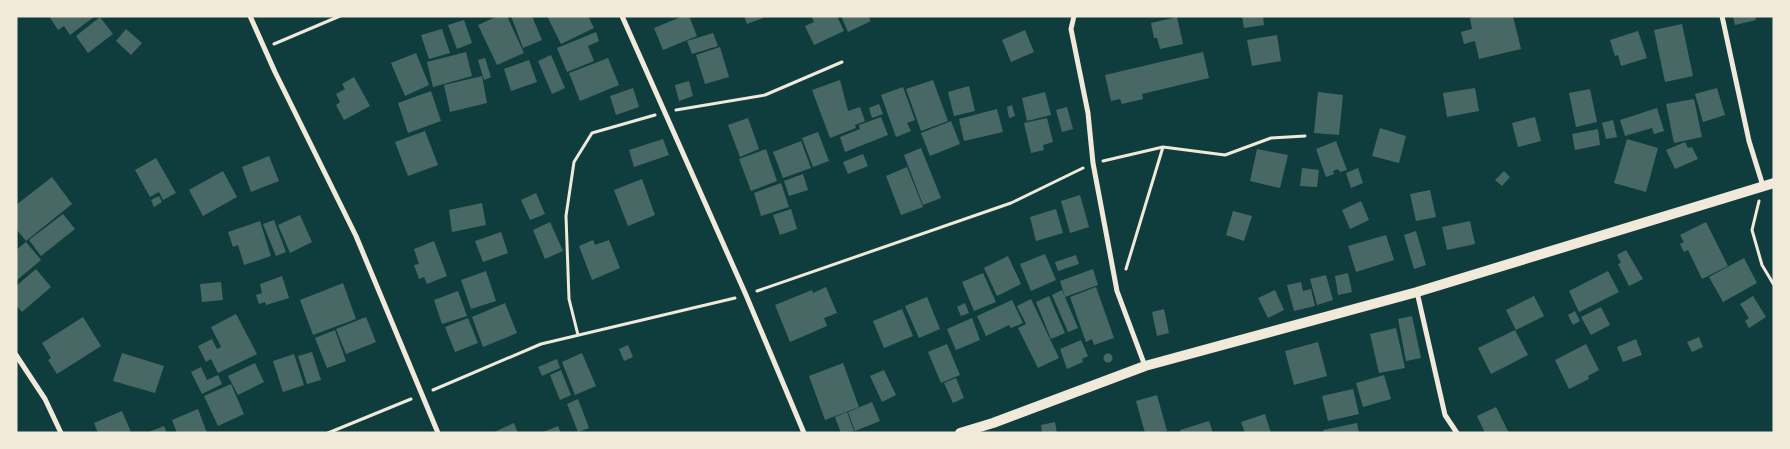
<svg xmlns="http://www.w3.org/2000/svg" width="1790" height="449" viewBox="0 0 1790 449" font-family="'Nunito Sans',sans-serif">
<rect width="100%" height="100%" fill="#0f3d3e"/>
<path fill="#486865" d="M49,16H95L70,35L64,26L58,30Z
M498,16H507L524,53L497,65L478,25Z
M511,16H532L542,40L523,48Z
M547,16H588L594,28L561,44Z
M683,16H689L697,36L663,50L654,28Z
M744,16H763V18L747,24Z
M811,16H837L844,31L814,45L805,26L814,22Z
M841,16H868L871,21L848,32Z
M1242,16H1263L1264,25L1244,28Z
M1478,16H1513L1521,49L1479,59L1475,41L1464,44L1461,32L1472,29L1470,18Z
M1733,16H1755L1756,20L1735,25Z
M100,17L113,34L88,53L76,36Z
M1177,17L1183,44L1160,49L1157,38H1154L1151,23Z
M464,20L472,43L457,49L448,25Z
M1682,24L1693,76L1665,82L1654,30Z
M126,29L142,43L131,55L116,41Z
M442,29L450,53L429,59L421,35Z
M1025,30L1034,52L1011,62L1002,40Z
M1638,31L1647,58L1621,66L1618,55L1615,56L1610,40Z
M596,32L599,41L588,46L594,61L567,72L557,48Z
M713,33L718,46L692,54L687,41Z
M1277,35L1281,61L1252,66L1247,40Z
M720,47L729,77L705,84L696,55Z
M466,52L472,76L433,87L427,62Z
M1203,52L1209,78L1142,94L1143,99L1122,104L1120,99L1111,101L1105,75Z
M416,53L429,85L405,96L391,63Z
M551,55L565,88L552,94L538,61Z
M485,58L491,77L484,80L478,60Z
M608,58L619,85L580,101L569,73Z
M529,60L537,82L511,91L504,69Z
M482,76L487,103L450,112L444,85Z
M354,77L370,106L344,120L336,105L340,102L336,94L345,89L342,84Z
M840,80L848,111L860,107L865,121L855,125L856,128L830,138L812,90Z
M933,80L948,121L921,131L906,89Z
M689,81L693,96L679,101L675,85Z
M969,86L975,111L954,116L948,92Z
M903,87L915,120L907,123L911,131L896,137L881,95Z
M633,88L639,107L616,115L610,96Z
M1475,88L1479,111L1447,117L1443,93Z
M1717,88L1725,115L1703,122L1695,94Z
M1590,89L1597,122L1576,127L1569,93Z
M431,91L441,121L408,133L398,103Z
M1045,92L1051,115L1027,121L1022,98Z
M1318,92L1343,95L1339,135L1314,133Z
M1694,99L1702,137L1674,143L1666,104Z
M879,104L883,114L872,118L869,108Z
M1012,105L1015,116L1009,118L1007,107Z
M1067,107L1073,129L1062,132L1056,110Z
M1657,108L1664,131L1654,134L1652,128L1625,136L1620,120Z
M997,109L1003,132L964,141L959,119Z
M881,117L888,135L845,152L840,137L860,129L859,125Z
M1535,117L1541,141L1518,147L1512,123Z
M748,118L759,149L740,157L728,125Z
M1047,118L1053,142L1043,145L1044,150L1031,153L1024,123Z
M1613,120L1617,137L1606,139L1602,123Z
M951,121L960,144L930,156L921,133Z
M1380,128L1406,136L1399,163L1372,156Z
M1598,129L1600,145L1575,150L1572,134Z
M425,131L438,165L408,176L395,142Z
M818,132L829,161L813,167L802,138Z
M663,139L669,155L634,167L629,150Z
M1627,139L1658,148L1646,192L1614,183Z
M801,141L811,168L783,178L773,152Z
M1336,141L1347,170L1340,172L1338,169L1333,171L1334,174L1326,177L1316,149Z
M1685,142L1688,148L1692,147L1698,159L1675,169L1666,150Z
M921,148L941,198L923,205L904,155Z
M766,149L777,181L751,191L739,159Z
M1257,149L1288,155L1280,188L1250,181Z
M863,154L868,166L848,174L843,162Z
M269,156L279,181L251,192L242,167Z
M156,158L176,193L163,200L159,192L150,197L135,170Z
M907,167L923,207L901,215L886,176Z
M1302,168L1319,170L1317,187L1300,186Z
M1358,168L1363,183L1351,188L1346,173Z
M223,171L237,197L203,216L189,190Z
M1504,171L1510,177L1502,186L1495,180Z
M803,174L808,190L789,196L784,181Z
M52,177L72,204L26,241L16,229V205Z
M642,179L655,215L628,226L614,190Z
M781,183L789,207L761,216L754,193Z
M1430,190L1436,217L1416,221L1410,194Z
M536,193L545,214L530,220L521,200Z
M1080,195L1089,227L1070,233L1061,201Z
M159,196L162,202L154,207L151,200Z
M1361,201L1369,220L1350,229L1342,210Z
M482,203L486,225L452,232L449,210Z
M791,209L797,229L780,235L773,215Z
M1056,209L1063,233L1036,241L1030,217Z
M1233,211L1252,216L1244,241L1226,235Z
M63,214L75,229L41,256L29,240Z
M300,215L312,242L290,253L278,225Z
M274,220L286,252L276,256L263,224Z
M260,221L271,256L244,265L238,245L233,247L228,232Z
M1470,221L1475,244L1447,250L1442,227Z
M550,222L563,251L545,259L533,230Z
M1706,222L1728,266L1702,279L1688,250L1684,252L1680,244L1684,242L1680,235Z
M1416,231L1426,265L1414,269L1404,235Z
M501,232L508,253L483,262L475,241Z
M1386,235L1394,260L1356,272L1348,246Z
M593,240L595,245L609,240L620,268L592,280L579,246Z
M434,241L447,276L427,284L424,277L419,279L414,265L419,264L414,249Z
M26,242L41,260L16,281V250Z
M1626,250L1643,279L1629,286L1618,264L1621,263L1617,255Z
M1045,254L1056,280L1031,291L1020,264Z
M1076,255L1079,264L1058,271L1055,262Z
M1008,256L1021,284L997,296L984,268Z
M1744,258L1757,283L1723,302L1709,277Z
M36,269L51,287L22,312L16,305V286Z
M1093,269L1098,285L1065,297L1060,281Z
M486,271L496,301L471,309L461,280Z
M1608,271L1619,292L1579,312L1569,291Z
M983,273L996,302L974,311L962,282Z
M1348,273L1352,292L1338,295L1335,276Z
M1326,275L1333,300L1317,305L1310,279Z
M282,276L289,298L266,305L265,302L259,304L256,295L262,293L260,284Z
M221,282L223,300L202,302L200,284Z
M1301,282L1303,291L1311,289L1315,306L1294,311L1287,285Z
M343,283L356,319L313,335L300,300Z
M826,287L837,313L824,318L827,326L790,342L775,305L812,290L813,293Z
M1096,287L1114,338L1094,345L1092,339L1086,342L1070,297Z
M1062,290L1078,328L1068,332L1052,295Z
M1275,290L1284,310L1268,318L1258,298Z
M458,291L467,316L442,324L434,300Z
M1049,296L1065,333L1051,339L1036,302Z
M1534,296L1544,316L1516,330L1506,310Z
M1753,296L1766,317L1749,328L1745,321L1749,318L1740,304Z
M927,297L940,329L919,338L905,306Z
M1031,299L1059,358L1038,368L1018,328L1026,324L1017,306Z
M1012,300L1023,323L1011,328L1009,325L986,336L977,316Z
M505,303L517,333L483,347L472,317Z
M965,303L969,313L961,316L957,307Z
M1601,307L1610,325L1591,335L1581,317Z
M902,309L913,336L884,348L873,321Z
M1164,309L1169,333L1157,336L1152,312Z
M1575,311L1580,321L1573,325L1568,315Z
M236,314L257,354L218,373L211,359L206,362L198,346L212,339L217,349L221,347L211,327Z
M1412,316L1421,358L1406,361L1398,319Z
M83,317L101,346L57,374L48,360L51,358L42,343Z
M366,317L376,342L346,354L336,329Z
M468,318L478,343L455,352L445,327Z
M972,318L980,340L956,350L947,329Z
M1396,328L1405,368L1379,373L1370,334Z
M335,330L346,361L327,368L315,338Z
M1515,330L1528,355L1491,374L1478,348Z
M1699,337L1703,347L1692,352L1687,342Z
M1636,339L1642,355L1623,362L1617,347Z
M1081,340L1088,356L1082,359L1083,362L1067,369L1060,349Z
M1318,342L1327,376L1294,385L1285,351Z
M947,344L960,375L941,383L928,352Z
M1586,344L1599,370L1588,376L1589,379L1569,389L1555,360Z
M628,345L633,357L624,361L619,349Z
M312,352L321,380L307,384L298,356Z
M122,353L164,366L155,393L113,381Z
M582,353L596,386L575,395L562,362Z
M1103.5 358a4.5 4.5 0 1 1 9 0a4.5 4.5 0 1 1-9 0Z
M294,354L304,385L283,392L273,361Z
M557,359L560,368L542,376L538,367Z
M255,363L264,382L238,395L228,376Z
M843,363L859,407L825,420L809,376Z
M201,367L207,380L218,375L222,384L202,394L191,372Z
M561,370L571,395L560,400L550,375Z
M884,370L896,395L882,402L870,376Z
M1384,375L1391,399L1363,407L1356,383Z
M956,378L964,398L953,403L944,383Z
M231,384L244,414L218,426L204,396Z
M1353,389L1359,414L1328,421L1322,396Z
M1157,395L1167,431L1145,433L1136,401Z
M578,399L589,428L578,432L567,404Z
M872,402L880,421L855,431L848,412Z
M1496,407L1509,433H1485L1477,416Z
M198,409L207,433H177L172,420Z
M122,411L131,432L98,433L94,423Z
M847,412L854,431L841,433L835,417Z
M1265,414L1271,433H1245L1241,422Z
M1209,421L1213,433H1181L1180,430Z
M1055,422L1057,433H1042L1041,425Z
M514,423L518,433H492Z
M1357,423L1359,433H1324L1323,430Z
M164,426L167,433H146Z
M558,426L561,433H541Z"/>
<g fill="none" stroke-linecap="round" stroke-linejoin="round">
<path stroke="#f1e9da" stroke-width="3" d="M274,44L340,16
M676,110L765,95L842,62
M1103,161L1163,147L1225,155L1271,138L1305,136
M1759,201L1752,230L1762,265L1774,285
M1126,269L1163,147
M757,291L1011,203L1083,168
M578,335L569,299L566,216L574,162L592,133L655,115
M433,390L541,344L735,298
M328,433L411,399"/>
<path stroke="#f1e9da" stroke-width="5" d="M250,16L275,72L356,236L438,433
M622,16L746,295L804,433
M1074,16L1071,29L1088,113L1093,163L1117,291L1145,366
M1722,16L1749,141L1763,186
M1417,292L1445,415L1457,433
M16,355L45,399L61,433"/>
<path stroke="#f1e9da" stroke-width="10" d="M960,433L993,423L1145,366L1417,292L1774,183"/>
</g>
<rect width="1790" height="449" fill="none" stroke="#f1e9da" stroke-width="35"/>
</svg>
